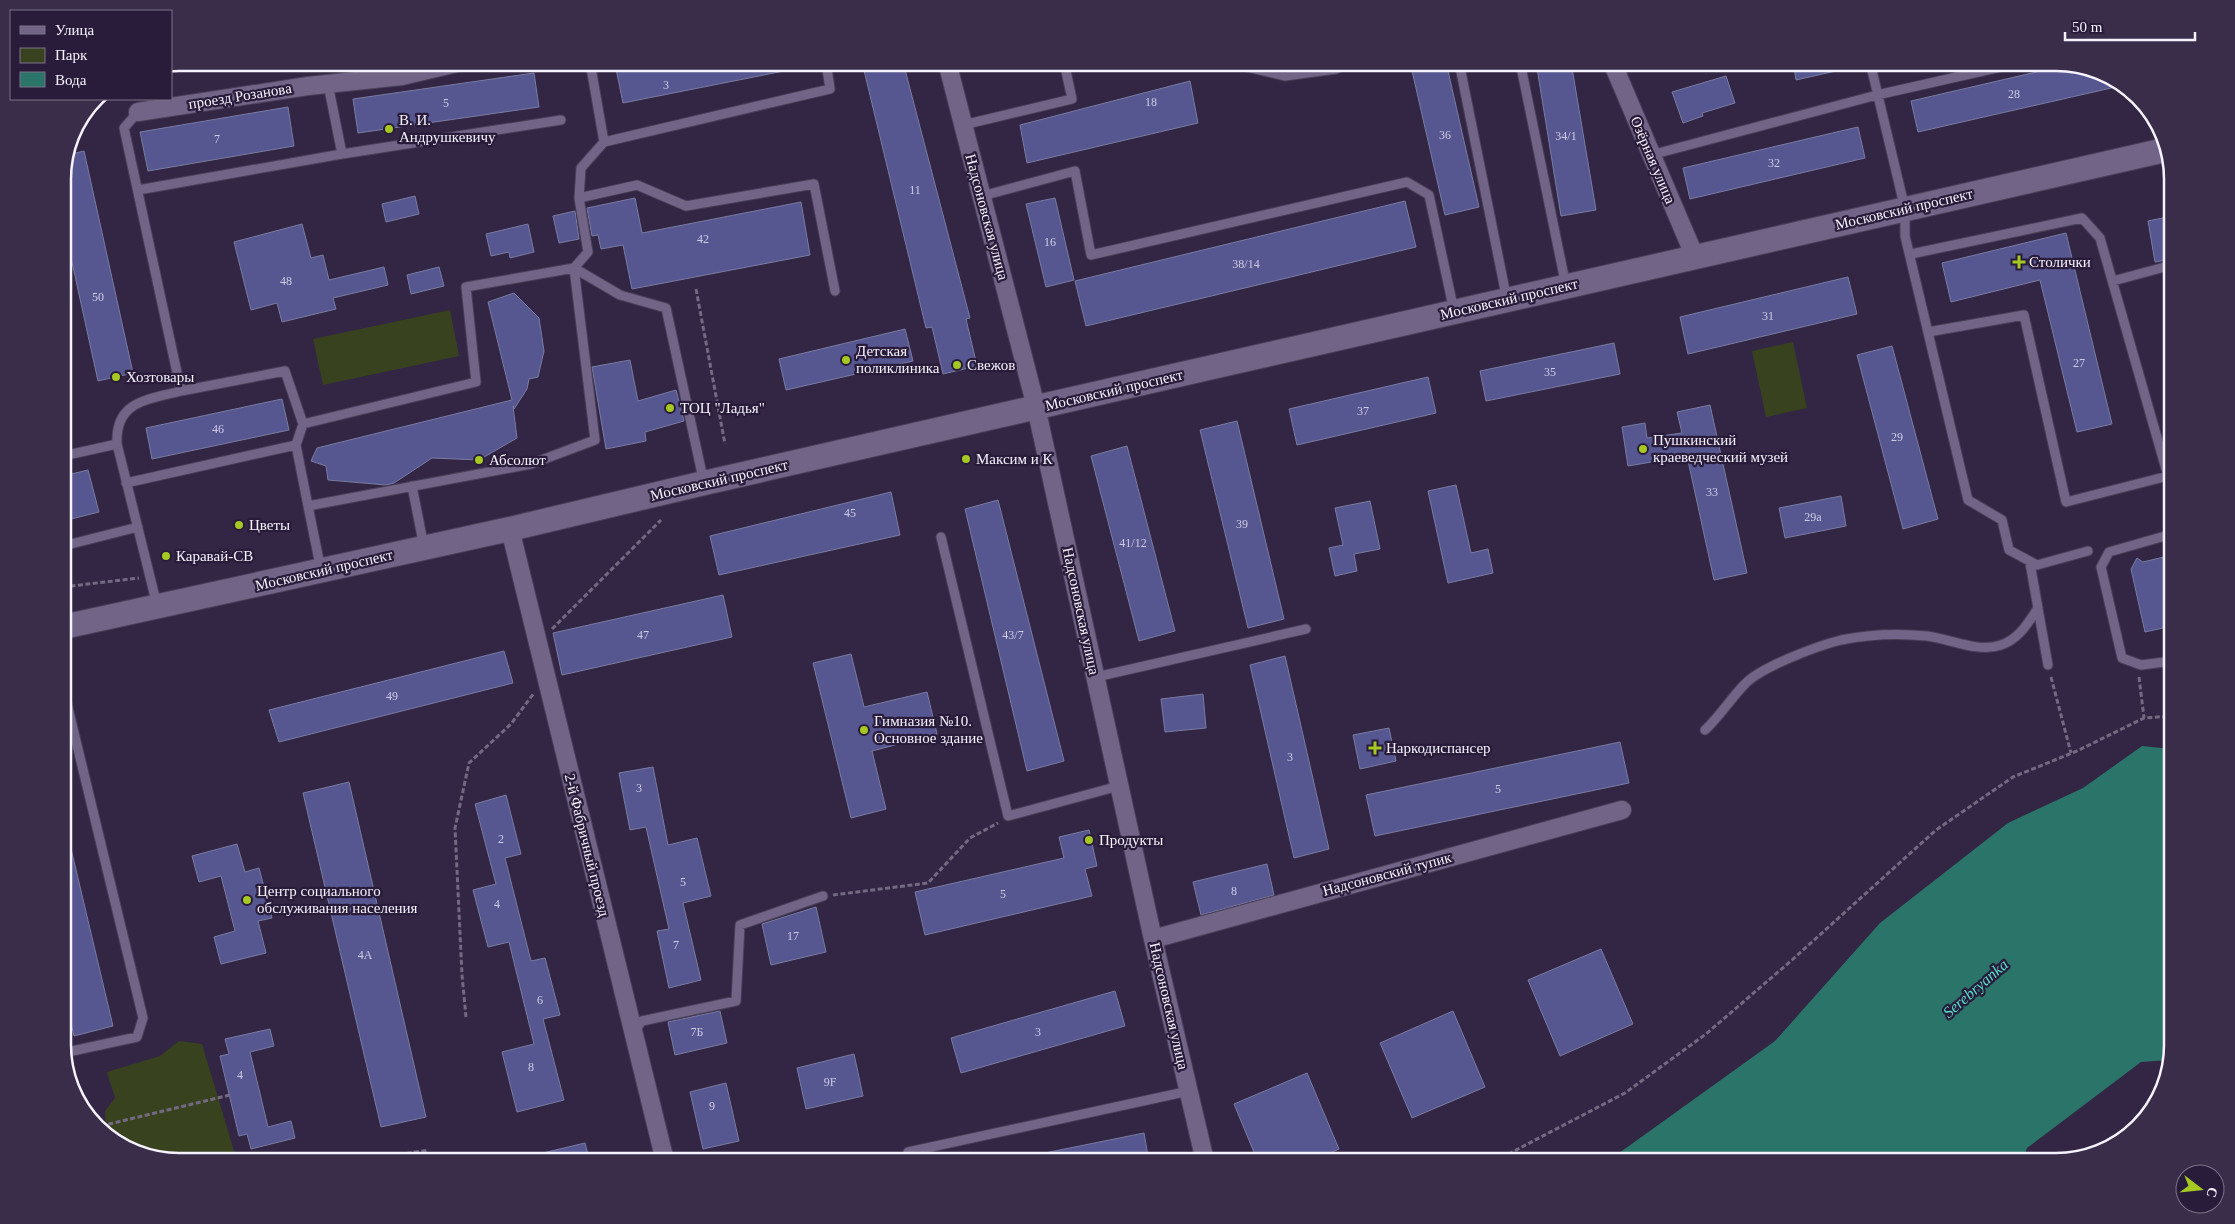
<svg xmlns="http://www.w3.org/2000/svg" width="2235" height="1224" viewBox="0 0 2235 1224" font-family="'Times New Roman',serif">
<rect width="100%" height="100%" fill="#322644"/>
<path fill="#38421f" d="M450,310L459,356L323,385L313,339Z
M1793,342L1807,408L1766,417L1752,351Z
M179,1041L202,1044L237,1161H179L127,1149L106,1131L105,1111L115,1098L107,1072L160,1056Z"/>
<path fill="#2a7469" d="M2142,746L2172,749V1045L2169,1060L2141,1062L2027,1148L2022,1161H1608L1775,1041L1880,923L2008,823L2083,788Z"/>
<path fill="#565691" stroke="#7a7ca1" d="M624,62H794V69L623,103L615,64Z
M862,62H903L970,318L966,319L977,366L943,374L932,327L926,328Z
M1410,62H1446L1479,207L1445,215Z
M1536,62H1571L1596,210L1561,216Z
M1793,62H1848L1849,68L1796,80Z
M2067,65L2108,75L2120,86L1918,132L1911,101Z
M534,73L539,107L358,133L353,99Z
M1726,76L1735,103L1702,113L1703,116L1683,123L1672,92Z
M1190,81L1198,123L1027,163L1020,125Z
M288,107L294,146L148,171L140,132Z
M1858,127L1865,158L1690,199L1683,168Z
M84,151L133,373L98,381L63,221V172L67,155Z
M415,196L419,214L386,222L382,204Z
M635,198L642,233L801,202L810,255L632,289L623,245L601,249L598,235L592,236L587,208Z
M1055,198L1074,280L1046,287L1026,204Z
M1405,201L1416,247L1086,326L1075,281Z
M575,211L579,239L559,243L553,216Z
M2172,216V259L2155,262L2148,221Z
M302,224L311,258L323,255L329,280L384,267L388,285L333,298L336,309L282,322L277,303L251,310L234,242Z
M528,224L534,252L510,258L509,252L491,256L486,234Z
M2066,233L2112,424L2077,432L2040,280L1951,302L1942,263Z
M439,267L444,286L411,294L407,275Z
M1848,277L1857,314L1688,354L1680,317Z
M514,293L539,318L544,351L538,377L529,379L527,389L514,409L513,406L517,438L479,460L432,458L394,483L386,485L328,480L326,466L311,461L317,448L512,400L488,302Z
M905,329L913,361L786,390L779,359Z
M1614,343L1620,374L1486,401L1480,371Z
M1892,346L1938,519L1903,529L1857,355Z
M630,360L638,401L676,390L684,421L645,432L646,441L606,449L592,367Z
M1428,377L1436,413L1297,445L1289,409Z
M282,399L289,430L152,459L146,428Z
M1710,405L1747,573L1714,580L1687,456L1628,466L1622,427L1645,423L1647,438L1682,433L1677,412Z
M1237,421L1284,619L1248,628L1200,430Z
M1127,446L1175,631L1139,641L1091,456Z
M88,470L99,512L63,521V476Z
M1456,485L1471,553L1488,549L1493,573L1448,583L1428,491Z
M891,492L900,535L719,575L710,536Z
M1841,496L1846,526L1785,538L1779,508Z
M998,500L1064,761L1027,771L965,509Z
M1370,501L1380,549L1354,554L1357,571L1335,576L1329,548L1343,545L1335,508Z
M2172,555V626L2145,632L2131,569L2137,558L2143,562Z
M723,595L732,637L562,675L553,633Z
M504,651L513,683L279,742L269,710Z
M851,654L864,707L927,692L937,734L872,751L886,809L851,818L813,663Z
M1285,656L1329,849L1294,858L1250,665Z
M1203,694L1206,728L1165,732L1161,699Z
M1389,728L1396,761L1360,769L1353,735Z
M1620,742L1629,783L1375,836L1366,795Z
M653,767L668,845L697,838L711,896L683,903L701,980L669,988L657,931L669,929L646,827L630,830L619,773Z
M349,782L426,1117L381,1127L303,793Z
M506,795L521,854L505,858L531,961L545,958L560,1015L543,1019L564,1100L517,1112L502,1052L534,1044L509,942L488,947L473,890L496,884L475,804Z
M1089,830L1097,866L1085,869L1092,896L925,935L915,892L1064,858L1059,837Z
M68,836L113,1026L74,1036L63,989V837Z
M237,844L245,872L259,868L272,918L258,921L266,953L221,964L214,937L235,931L221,876L199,882L192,856Z
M1267,864L1274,895L1201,915L1193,882Z
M816,907L826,952L771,965L762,924Z
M1601,949L1633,1024L1560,1056L1528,980Z
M1115,991L1125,1026L961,1073L951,1038Z
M720,1011L727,1043L675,1055L668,1022Z
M1453,1011L1485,1087L1412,1118L1380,1043Z
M270,1029L274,1046L250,1052L268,1127L291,1121L295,1138L251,1149L247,1134L239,1136L220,1056L229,1054L225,1039Z
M854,1054L863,1096L806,1109L797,1068Z
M1307,1073L1339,1149L1309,1162H1258L1234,1104Z
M726,1083L739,1141L703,1149L690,1092Z
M1144,1133L1149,1162H1035V1155Z
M585,1143L590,1162H531L530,1156Z"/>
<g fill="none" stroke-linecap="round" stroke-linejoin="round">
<defs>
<path id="service" d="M590,62L604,142L830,89L826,62
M1246,62L1247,67L1285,76L1336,69L1351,62
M1459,62L1507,300
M1520,62L1566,286
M1870,62L1905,209V236L1968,500L2002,520L2009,550L2037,565L2088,551
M328,84L342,154L561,120
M138,112L124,128L181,391C147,400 115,401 117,444L157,605
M963,125L1072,99L1064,62
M1651,155L1877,95L2023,62
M138,190L342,154
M982,196L1075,171L1091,255L1407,182L1429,195L1454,311
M579,198L637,185L686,206L814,184L835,291
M1911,254L2082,218L2100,238L2168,476L2066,502L2024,315L1928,332
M2113,281L2172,265
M181,391L285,371L303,424
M296,445L303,424L476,382L466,287L574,268L620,295L666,308L704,483
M63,456L117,444
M126,483L296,445L308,506L531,464L595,440L574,268L588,252L579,198L581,168L604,142
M412,486L424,547
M308,506L321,570
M2172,534L2109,552L2101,567L2122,658L2141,665L2172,661
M941,537L1008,816L1119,786
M63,546L138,527
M2030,563L2048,665
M1096,677L1306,629
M63,687L143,1018L137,1037L63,1053
M1705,730C1720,716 1731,698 1745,684C1761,667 1817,646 1841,640C1870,634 1898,633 1927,636C1951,639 1978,653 2001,645C2019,639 2028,623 2038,608
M633,1033L642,1021L736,1001L740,925L823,896
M908,1152L1189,1091"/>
<path id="minor" d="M947,62L1036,407L1153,939L1205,1161
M1612,62L1695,257
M138,112L308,86L402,76L461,62
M510,529L665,1161
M1153,939L1622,810"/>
<path id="secondary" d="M63,627L510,529L704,483L2165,150"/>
</defs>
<use href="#service" stroke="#4a4059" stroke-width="11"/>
<use href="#minor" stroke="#4a4059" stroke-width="20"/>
<use href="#secondary" stroke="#4a4059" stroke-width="26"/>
<path stroke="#736981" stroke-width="3" stroke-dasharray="5 2.5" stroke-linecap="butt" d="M304,62L305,70
M696,289L725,444
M63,587L139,578
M552,629L661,520
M2051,677L2071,753
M2139,677L2144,718
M833,895L928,883L970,838L998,823
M466,1017L462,975L455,828L469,763L511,724L534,693
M101,1126L230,1095
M370,1161L378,1158L429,1150
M1495,1161L1625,1093L1706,1034L1792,960L1936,830L2013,777L2077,751L2144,718L2172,716"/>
<use href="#service" stroke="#726487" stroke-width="9"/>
<use href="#minor" stroke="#726487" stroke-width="18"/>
<use href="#secondary" stroke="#726487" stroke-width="24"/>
</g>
<g fill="#a5c823" stroke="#291c3a" stroke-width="2">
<circle cx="389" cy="129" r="5"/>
<path d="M2016.5 254.5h5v5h5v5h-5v5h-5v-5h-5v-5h5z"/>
<circle cx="846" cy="360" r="5"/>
<circle cx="957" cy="365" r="5"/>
<circle cx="116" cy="377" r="5"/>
<circle cx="670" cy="408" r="5"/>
<circle cx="1643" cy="449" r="5"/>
<circle cx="966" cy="459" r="5"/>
<circle cx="479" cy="460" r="5"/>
<circle cx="239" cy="525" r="5"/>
<circle cx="166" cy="556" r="5"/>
<circle cx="864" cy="730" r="5"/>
<path d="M1372.5 740.5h5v5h5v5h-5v5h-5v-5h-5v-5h5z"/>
<circle cx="1089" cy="840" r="5"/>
<circle cx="247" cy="900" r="5"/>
</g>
<g text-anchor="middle" stroke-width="4.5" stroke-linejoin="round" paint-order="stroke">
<g font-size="12" fill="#cecbe3">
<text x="666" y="89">3</text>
<text x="2014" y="98">28</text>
<text x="1151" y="106">18</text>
<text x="446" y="107">5</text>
<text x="1445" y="139">36</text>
<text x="1566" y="140">34/1</text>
<text x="217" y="143">7</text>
<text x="1774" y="167">32</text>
<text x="915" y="194">11</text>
<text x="703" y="243">42</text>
<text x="1050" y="246">16</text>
<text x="1246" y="268">38/14</text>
<text x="286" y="285">48</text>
<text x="98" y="301">50</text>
<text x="1768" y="320">31</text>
<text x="2079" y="367">27</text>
<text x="1550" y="376">35</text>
<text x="1363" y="415">37</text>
<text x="218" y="433">46</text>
<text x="1897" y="441">29</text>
<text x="1712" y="496">33</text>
<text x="850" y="517">45</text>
<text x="1813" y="521">29а</text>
<text x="1242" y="528">39</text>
<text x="1133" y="547">41/12</text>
<text x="643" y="639">47</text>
<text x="1013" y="639">43/7</text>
<text x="392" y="700">49</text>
<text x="1290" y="761">3</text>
<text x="639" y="792">3</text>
<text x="1498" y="793">5</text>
<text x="501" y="843">2</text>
<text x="683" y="886">5</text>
<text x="1234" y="895">8</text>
<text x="1003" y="898">5</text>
<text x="497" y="908">4</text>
<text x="793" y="940">17</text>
<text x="676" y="949">7</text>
<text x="365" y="959">4А</text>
<text x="540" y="1004">6</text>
<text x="697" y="1036">7Б</text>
<text x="1038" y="1036">3</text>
<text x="531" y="1071">8</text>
<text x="240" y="1079">4</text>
<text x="830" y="1086">9F</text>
<text x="712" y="1110">9</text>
</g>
<g font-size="15" fill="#f6f2fe" stroke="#291c3a">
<text transform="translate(240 96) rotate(-9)" y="5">проезд Розанова</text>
<text transform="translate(1653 160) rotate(67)" y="5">Озёрная улица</text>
<text transform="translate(1904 209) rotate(-13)" y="5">Московский проспект</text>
<text transform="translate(987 217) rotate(75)" y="5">Надсоновская улица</text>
<text transform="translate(1509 299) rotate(-13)" y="5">Московский проспект</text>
<text transform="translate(1114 390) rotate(-13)" y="5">Московский проспект</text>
<text transform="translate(719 480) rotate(-13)" y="5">Московский проспект</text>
<text transform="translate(324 570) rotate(-13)" y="5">Московский проспект</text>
<text transform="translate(1081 611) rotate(78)" y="5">Надсоновская улица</text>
<text transform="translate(587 845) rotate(76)" y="5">2-й Фабричный проезд</text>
<text transform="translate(1387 874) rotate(-15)" y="5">Надсоновский тупик</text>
<text transform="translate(1169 1006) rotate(77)" y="5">Надсоновская улица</text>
</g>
<g font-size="15" fill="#f6f2fe" stroke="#291c3a" text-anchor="start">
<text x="399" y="125">В. И.<tspan x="399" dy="17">Андрушкевичу</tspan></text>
<text x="2029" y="267">Столички</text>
<text x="856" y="356">Детская<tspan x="856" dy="17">поликлиника</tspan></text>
<text x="967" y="370">Свежов</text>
<text x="126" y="382">Хозтовары</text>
<text x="680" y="413">ТОЦ "Ладья"</text>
<text x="1653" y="445">Пушкинский<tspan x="1653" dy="17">краеведческий музей</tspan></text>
<text x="976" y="464">Максим и К</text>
<text x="489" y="465">Абсолют</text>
<text x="249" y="530">Цветы</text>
<text x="176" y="561">Каравай-СВ</text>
<text x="874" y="726">Гимназия №10.<tspan x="874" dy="17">Основное здание</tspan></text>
<text x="1386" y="753">Наркодиспансер</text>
<text x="1099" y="845">Продукты</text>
<text x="257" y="896">Центр социального<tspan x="257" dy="17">обслуживания населения</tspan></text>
</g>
<g font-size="16" font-style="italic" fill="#52dfcb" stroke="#291c3a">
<text transform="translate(1975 988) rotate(-41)" y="6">Serebryanka</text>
</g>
</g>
<path d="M0 0H2235V1224H0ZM179 71H2056A108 108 0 0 1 2164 179V1045A108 108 0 0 1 2056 1153H179A108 108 0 0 1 71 1045V179A108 108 0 0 1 179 71Z" fill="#392d4a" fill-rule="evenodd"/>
<path fill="none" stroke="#f6f2fe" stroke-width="2.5" d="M179 71H2056A108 108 0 0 1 2164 179V1045A108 108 0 0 1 2056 1153H179A108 108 0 0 1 71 1045V179A108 108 0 0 1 179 71Z"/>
<rect x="10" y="10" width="162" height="90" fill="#291c3a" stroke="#7b7288"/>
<rect x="20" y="26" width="25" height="8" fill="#726487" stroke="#7b7288"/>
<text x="55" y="35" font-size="15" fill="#f6f2fe">Улица</text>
<rect x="20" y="48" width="25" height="15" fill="#38421f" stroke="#7b7288"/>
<text x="55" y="60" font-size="15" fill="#f6f2fe">Парк</text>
<rect x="20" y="72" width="25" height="15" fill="#2a7469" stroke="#7b7288"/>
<text x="55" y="85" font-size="15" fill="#f6f2fe">Вода</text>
<g transform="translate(2200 1189) rotate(106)"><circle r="24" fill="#291c3a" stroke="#7b7288"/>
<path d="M0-4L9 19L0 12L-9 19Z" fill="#a5c823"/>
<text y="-8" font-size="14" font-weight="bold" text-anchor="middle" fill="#f6f2fe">С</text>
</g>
<path d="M2065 32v8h130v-8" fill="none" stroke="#f6f2fe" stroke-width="2.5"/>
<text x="2072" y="32" font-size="15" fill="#f6f2fe" stroke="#291c3a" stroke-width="4" paint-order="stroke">50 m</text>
</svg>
